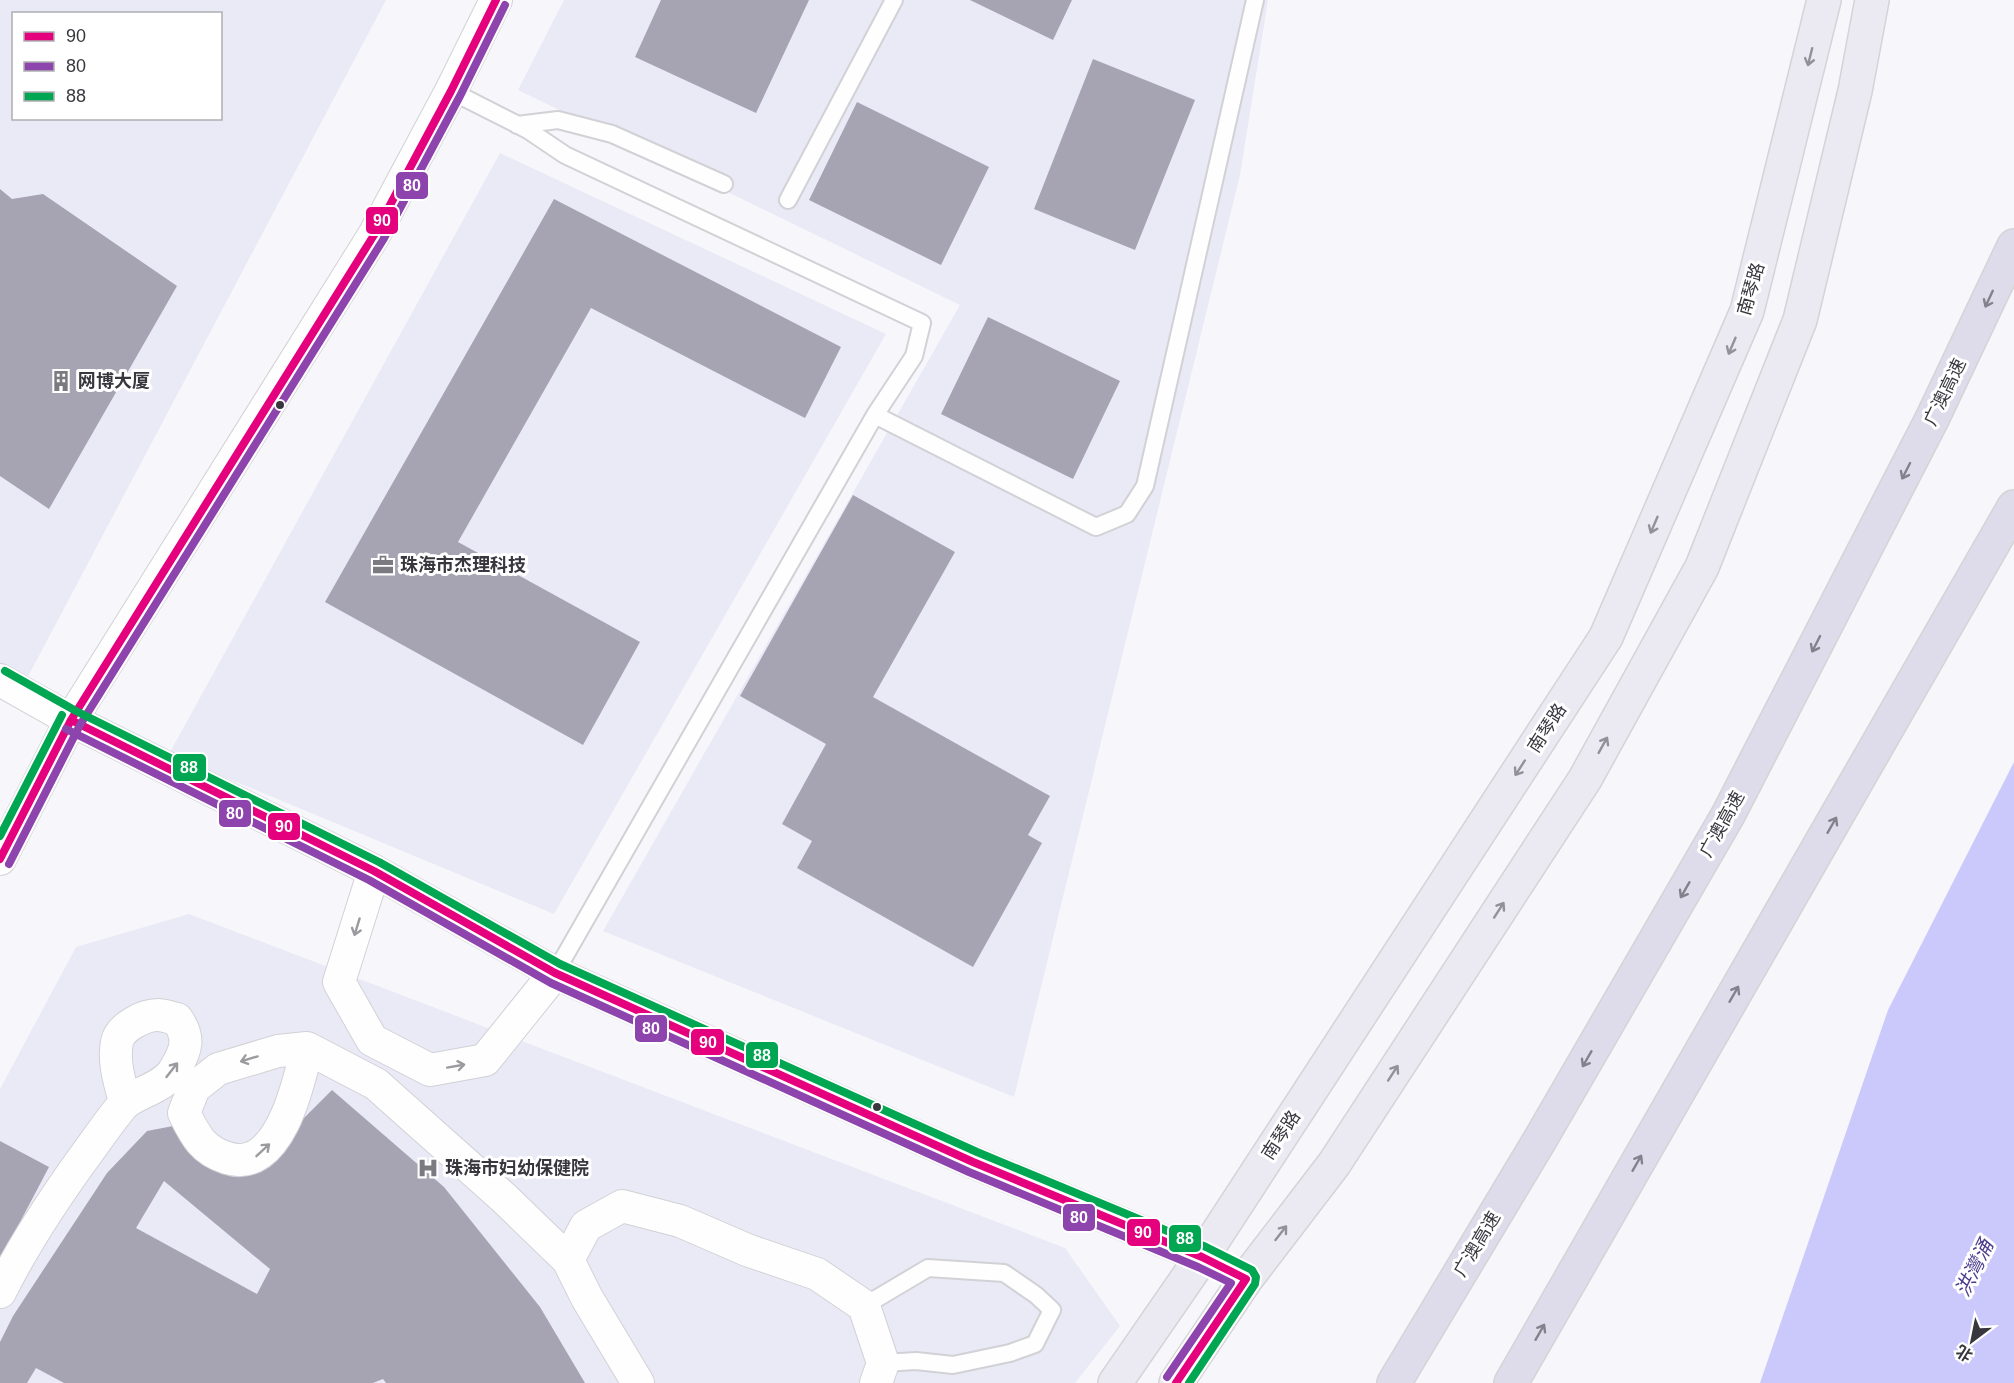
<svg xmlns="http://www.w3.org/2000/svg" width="2014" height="1383" viewBox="0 0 2014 1383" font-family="Arial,'Noto Sans SC',sans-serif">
<rect width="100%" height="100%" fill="#f6f6fb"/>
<path fill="#eaeaf7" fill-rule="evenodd" d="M0,0H386L23,686L0,672ZM14,14H220V118H14Z
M564,0H1268L1240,175L1014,1097L603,931L960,305L518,90Z
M500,153L886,334L554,914L169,754Z
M189,914L1065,1248L1120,1326L1075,1383H0V1089L76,947Z"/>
<path fill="#cbc8fb" d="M2014,762V1383H1760L1888,1010Z"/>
<path fill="#a6a4b3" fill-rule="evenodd" d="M661,0H809L756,113L635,57Z
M970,0H1072L1053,40Z
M1093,59L1195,100L1135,250L1034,209Z
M857,102L989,167L941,265L809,200Z
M0,189L12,199L43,194L177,286L49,509L0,476Z
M554,199L841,347L805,418L591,308L458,542L640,642L583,745L325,602Z
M988,317L1120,381L1073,479L941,414Z
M853,495L955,552L873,697L1050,796L1028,835L1042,843L973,967L797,868L812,841L782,824L826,744L740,696Z
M332,1090L444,1187L540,1307L585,1383H386L383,1379L373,1383H64L36,1368L27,1383H0V1342L13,1316L107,1173L147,1131L173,1126L209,1155L246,1176ZM164,1181L270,1269L257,1294L136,1228Z
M0,1141L49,1167L0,1260Z"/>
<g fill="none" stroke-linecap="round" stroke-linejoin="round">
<defs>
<path id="service" d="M451,91L528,130L565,155L922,323L914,356L875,415
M517,125L558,120L612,134L724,184
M788,200L894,0
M555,973L875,415L1096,527L1127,514L1145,486L1255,0
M864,1306L928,1268L1004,1273L1036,1295L1052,1310L1035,1344L1010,1353L953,1365L916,1361L883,1363"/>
<path id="minor" d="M0,680L71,720L374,871L555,973L973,1162L1202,1257
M0,859L71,720L374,235L451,91L496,0
M374,871L339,982L372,1040L430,1070L485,1060L555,973
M307,1048C299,1083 279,1175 227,1158C202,1150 195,1135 184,1113L194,1088L218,1069L278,1051L307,1048L376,1084L504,1198L568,1260
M0,1292C25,1242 57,1194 90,1149C101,1134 111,1119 123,1105C134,1093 165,1088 175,1069C187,1049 190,1038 177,1019C171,1018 164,1015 158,1015C144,1015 120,1027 117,1042C113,1062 120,1083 125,1102
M638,1383L587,1298L568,1260L586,1226L622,1206L680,1221L747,1250L817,1274L864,1306L883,1363L876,1383"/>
<path id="primary" d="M1115,1383L1202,1257L1606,637L1747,311L1824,0
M1176,1383L1246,1279L1334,1164L1585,779L1702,567L1800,320L1855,91L1872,0"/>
<path id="motorway" d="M1394,1383L1541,1138L1728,815L1932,419L2014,246
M1511,1383L2014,507"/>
</defs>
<use href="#service" stroke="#d1d1d6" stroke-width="20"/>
<use href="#minor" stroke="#d1d1d6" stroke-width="34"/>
<use href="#primary" stroke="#d4d4d7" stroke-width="36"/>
<use href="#motorway" stroke="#d4d4d7" stroke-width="36"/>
<use href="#service" stroke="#fefefe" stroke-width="16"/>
<use href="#minor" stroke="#fefefe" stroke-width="32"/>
<use href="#primary" stroke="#ebe9f2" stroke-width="33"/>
<use href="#motorway" stroke="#dedcea" stroke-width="33"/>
<defs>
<path id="bus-1" d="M71,720L374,871L555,973L973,1162L1202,1257L1246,1279L1176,1383
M0,859L71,720L374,235L451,91L496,0"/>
<path id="bus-2" d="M66,729L369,880L551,983L969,1172L1198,1267L1231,1283L1167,1377
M9,864L80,725L383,240L460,96L505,5"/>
<path id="bus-3" d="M5,671L76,711L379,862L560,964L977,1152L1206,1247L1252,1270L1256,1277L1255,1284L1189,1383
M0,836L62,715"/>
</defs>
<use href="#bus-1" stroke="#fff" stroke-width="12"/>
<use href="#bus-2" stroke="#fff" stroke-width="12"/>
<use href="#bus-3" stroke="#fff" stroke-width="12"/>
<use href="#bus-1" stroke="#e5007d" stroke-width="8"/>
<use href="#bus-2" stroke="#8e44ad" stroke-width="8"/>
<use href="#bus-3" stroke="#00a651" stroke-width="8"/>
</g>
<defs><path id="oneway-shaft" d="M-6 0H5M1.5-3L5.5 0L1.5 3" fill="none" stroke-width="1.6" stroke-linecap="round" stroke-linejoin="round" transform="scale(1.5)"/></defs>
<g stroke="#929098">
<use href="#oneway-shaft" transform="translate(1810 57) rotate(104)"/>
<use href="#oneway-shaft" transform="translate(1732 346) rotate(113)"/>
<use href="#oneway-shaft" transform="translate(1654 525) rotate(113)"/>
<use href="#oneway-shaft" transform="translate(1603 745) rotate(-61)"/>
<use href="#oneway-shaft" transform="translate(1520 768) rotate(123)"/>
<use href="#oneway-shaft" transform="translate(1499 910) rotate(-57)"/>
<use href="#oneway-shaft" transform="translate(1393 1073) rotate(-57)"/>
<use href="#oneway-shaft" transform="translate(1281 1233) rotate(-52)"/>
</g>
<g stroke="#83818b">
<use href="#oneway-shaft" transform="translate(1989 299) rotate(115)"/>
<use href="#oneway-shaft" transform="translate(1906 471) rotate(117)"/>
<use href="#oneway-shaft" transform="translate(1816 644) rotate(117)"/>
<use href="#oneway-shaft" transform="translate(1832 825) rotate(-60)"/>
<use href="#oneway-shaft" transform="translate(1685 890) rotate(120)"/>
<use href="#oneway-shaft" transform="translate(1734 994) rotate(-60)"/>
<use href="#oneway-shaft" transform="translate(1587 1059) rotate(120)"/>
<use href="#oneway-shaft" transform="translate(1637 1163) rotate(-60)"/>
<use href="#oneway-shaft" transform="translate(1540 1332) rotate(-60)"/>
</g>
<g stroke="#9b9a9e">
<use href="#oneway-shaft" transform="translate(357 927) rotate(107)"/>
<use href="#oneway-shaft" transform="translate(249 1059) rotate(163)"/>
<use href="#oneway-shaft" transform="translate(456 1066) rotate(-10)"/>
<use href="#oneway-shaft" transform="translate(172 1070) rotate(-52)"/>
<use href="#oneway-shaft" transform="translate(263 1150) rotate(-43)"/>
</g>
<defs>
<symbol id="building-bare" viewBox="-9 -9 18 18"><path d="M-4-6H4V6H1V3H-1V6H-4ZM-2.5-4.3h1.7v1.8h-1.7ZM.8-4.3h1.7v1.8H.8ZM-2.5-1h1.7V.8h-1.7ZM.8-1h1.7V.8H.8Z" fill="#7a7a80" stroke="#fff" stroke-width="2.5" paint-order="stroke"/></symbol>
<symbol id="office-bare" viewBox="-9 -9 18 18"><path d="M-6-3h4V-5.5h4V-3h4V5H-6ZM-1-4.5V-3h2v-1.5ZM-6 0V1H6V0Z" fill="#7a7a80" stroke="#fff" stroke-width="2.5" paint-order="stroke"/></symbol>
<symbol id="hospital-bare" viewBox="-9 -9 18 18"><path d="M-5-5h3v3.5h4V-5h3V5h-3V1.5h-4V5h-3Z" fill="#7a7a80" stroke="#fff" stroke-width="2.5" paint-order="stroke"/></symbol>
</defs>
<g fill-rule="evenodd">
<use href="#building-bare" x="46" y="366" width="30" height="30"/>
<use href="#office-bare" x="368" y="550" width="30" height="30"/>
<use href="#hospital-bare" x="413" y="1153" width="30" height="30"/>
</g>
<g fill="#38373e" stroke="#fff" stroke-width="2">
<circle cx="280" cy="405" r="5"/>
<circle cx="877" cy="1107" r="5"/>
</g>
<g text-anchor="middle" stroke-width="6" stroke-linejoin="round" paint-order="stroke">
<g font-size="18" fill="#38373e" stroke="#fff">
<text transform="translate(1751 289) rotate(-74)" y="6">南琴路</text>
<text transform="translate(1945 392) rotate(-64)" y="6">广澳高速</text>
<text transform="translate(1547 728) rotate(-57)" y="6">南琴路</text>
<text transform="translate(1722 824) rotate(-61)" y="6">广澳高速</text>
<text transform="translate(1281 1135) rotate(-57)" y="6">南琴路</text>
<text transform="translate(1477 1244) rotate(-59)" y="6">广澳高速</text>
</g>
<g font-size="18" font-weight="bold" fill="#38373e" stroke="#fff" text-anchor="start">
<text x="78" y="387">网博大厦</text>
<text x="400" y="571">珠海市杰理科技</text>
<text x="445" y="1174">珠海市妇幼保健院</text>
</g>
<g font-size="20" font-style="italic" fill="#4b3c8e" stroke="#fff">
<text transform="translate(1974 1268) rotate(-64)" y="7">洪灣涌</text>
</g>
</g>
<g stroke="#fff" stroke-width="2">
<rect x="395" y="171" width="34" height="29" rx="6" fill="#8e44ad"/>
<rect x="365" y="206" width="34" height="29" rx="6" fill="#e5007d"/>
<rect x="172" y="753" width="35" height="29" rx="6" fill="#00a651"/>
<rect x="218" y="799" width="34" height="29" rx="6" fill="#8e44ad"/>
<rect x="267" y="812" width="34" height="29" rx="6" fill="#e5007d"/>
<rect x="634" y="1014" width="34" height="29" rx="6" fill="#8e44ad"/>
<rect x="690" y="1028" width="35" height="28" rx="6" fill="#e5007d"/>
<rect x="745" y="1041" width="34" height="28" rx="6" fill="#00a651"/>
<rect x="1062" y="1203" width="34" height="29" rx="6" fill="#8e44ad"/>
<rect x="1126" y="1218" width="35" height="29" rx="6" fill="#e5007d"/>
<rect x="1168" y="1224" width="34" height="29" rx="6" fill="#00a651"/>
</g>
<g font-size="16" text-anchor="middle" font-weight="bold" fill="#fff">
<text x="412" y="191">80</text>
<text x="382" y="226">90</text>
<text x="189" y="773">88</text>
<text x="235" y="819">80</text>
<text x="284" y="832">90</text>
<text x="651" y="1034">80</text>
<text x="708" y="1048">90</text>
<text x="762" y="1061">88</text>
<text x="1079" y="1223">80</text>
<text x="1143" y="1238">90</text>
<text x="1185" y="1244">88</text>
</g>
<rect x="12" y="12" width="210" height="108" fill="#ffffff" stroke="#afafb2" stroke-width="1.5"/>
<rect x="24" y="32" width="30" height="9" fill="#e5007d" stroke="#afafb2" stroke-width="1.5"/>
<text x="66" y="42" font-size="18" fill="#38373e">90</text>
<rect x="24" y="62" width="30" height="9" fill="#8e44ad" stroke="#afafb2" stroke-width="1.5"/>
<text x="66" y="72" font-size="18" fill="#38373e">80</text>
<rect x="24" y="92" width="30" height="9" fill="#00a651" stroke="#afafb2" stroke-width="1.5"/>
<text x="66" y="102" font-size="18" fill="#38373e">88</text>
<g transform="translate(1972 1341) rotate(212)" stroke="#ffffff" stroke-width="4.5" paint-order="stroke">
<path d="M0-4.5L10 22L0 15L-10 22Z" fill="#38373e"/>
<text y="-9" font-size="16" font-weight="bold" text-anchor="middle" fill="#38373e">北</text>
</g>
</svg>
